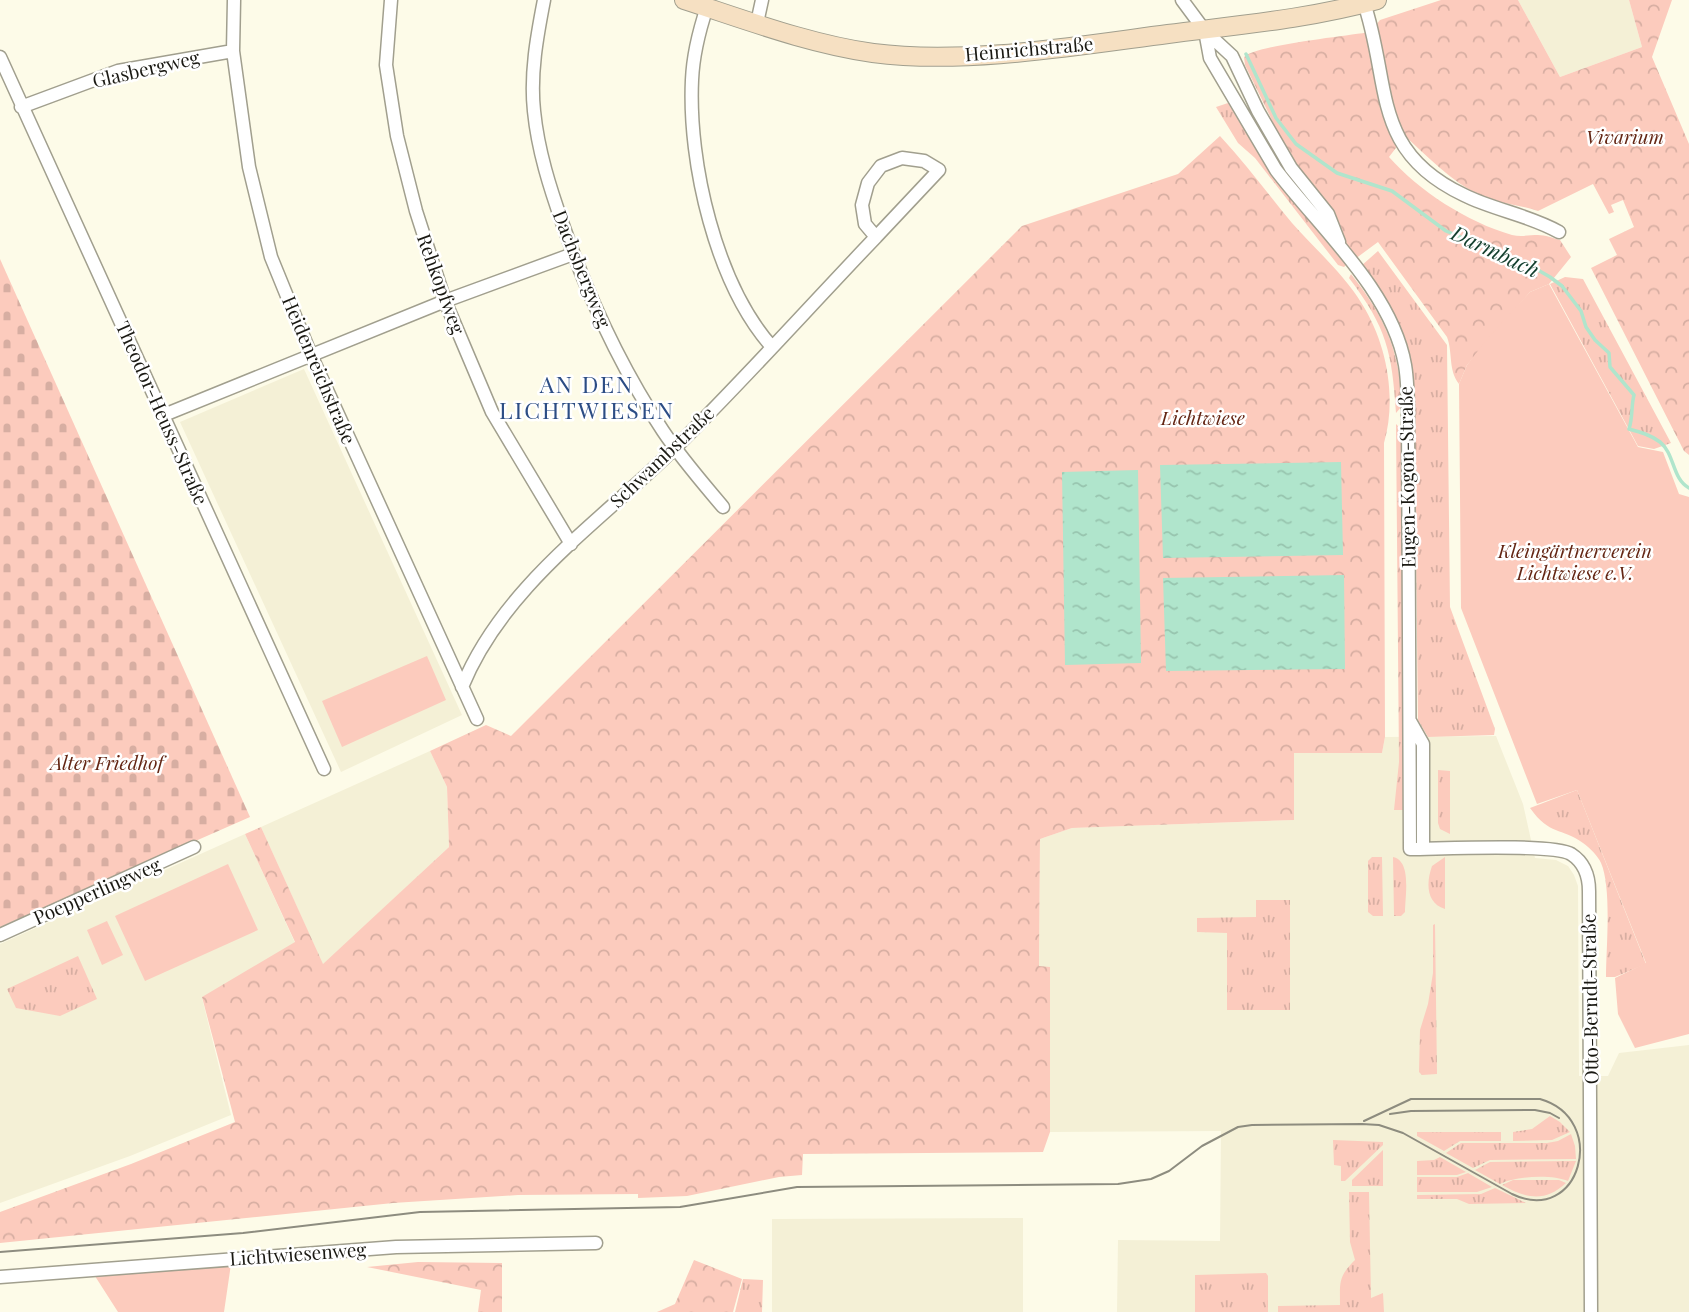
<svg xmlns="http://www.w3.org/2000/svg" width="1689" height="1312" viewBox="0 0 1689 1312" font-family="'Playfair Display',serif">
<defs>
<pattern id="grass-tufts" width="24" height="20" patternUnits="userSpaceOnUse" patternTransform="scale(1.75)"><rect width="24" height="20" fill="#fccbbd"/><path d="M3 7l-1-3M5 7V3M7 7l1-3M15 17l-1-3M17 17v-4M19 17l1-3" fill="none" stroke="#d7aea2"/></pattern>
<pattern id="forest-crowns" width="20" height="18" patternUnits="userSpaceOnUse" patternTransform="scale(1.75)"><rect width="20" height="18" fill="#fccbbd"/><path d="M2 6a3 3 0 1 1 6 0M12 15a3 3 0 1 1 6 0" fill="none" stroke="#d7aea2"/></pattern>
<pattern id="cemetery-stones" width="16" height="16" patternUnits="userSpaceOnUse" patternTransform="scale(1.75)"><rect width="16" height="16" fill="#fccbbd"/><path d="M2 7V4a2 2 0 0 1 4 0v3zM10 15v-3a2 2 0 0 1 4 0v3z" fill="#d7aea2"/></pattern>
<pattern id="water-ripples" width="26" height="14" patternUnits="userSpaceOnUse" patternTransform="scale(1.75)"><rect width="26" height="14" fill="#b0e5cc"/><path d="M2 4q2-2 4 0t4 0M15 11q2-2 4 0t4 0" fill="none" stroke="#97c4ae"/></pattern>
</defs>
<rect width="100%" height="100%" fill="#fdfbe8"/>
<path fill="#f4f0d6" d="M1518,0H1629L1642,47L1560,77Z
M304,369L462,715L341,772L180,422Z
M1496,736L1523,804L1535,858L1556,860L1568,866L1574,875L1578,886L1579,1076H1608L1619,1053L1689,1045V1312H1117L1118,1240L1220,1241L1221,1131L1050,1132V967H1039L1040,839L1072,828L1294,820L1293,753H1382L1385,737Z
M430,751L447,787L449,847L323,965L261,827Z
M245,834L295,943L202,998L231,1115L130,1156L0,1203V944Z
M1023,1218V1312H772V1219Z"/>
<path fill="url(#grass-tufts)" d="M1228,103C1263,162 1302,213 1346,265L1344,267L1338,265L1255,158L1238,143L1216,107Z
M1378,251L1447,345L1450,607L1495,729L1494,735L1428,737L1418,720L1414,386C1412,373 1411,359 1408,347C1399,316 1380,290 1361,266Z
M1351,274C1385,317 1400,351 1402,406L1396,413C1392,352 1387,328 1349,278Z
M1565,277L1583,279L1671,443L1654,449L1638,446L1550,284Z
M1396,424L1402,430L1404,810H1394L1399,762Z
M1438,770L1450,771V834L1440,829L1438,823Z
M1577,790L1646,964L1615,977H1606C1606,949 1612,888 1601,863C1598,856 1590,848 1583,843C1561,827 1550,836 1530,808Z
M1372,857H1382L1383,916H1373L1368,912V861Z
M1393,857C1412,861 1405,896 1405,912L1401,916H1394Z
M1445,857V909C1426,903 1426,883 1432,866Z
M1256,900H1290V1010H1227V933L1197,932V918L1256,917Z
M1435,924L1437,1074L1422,1075L1419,1072L1420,1030L1428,1004L1433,973V925Z
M78,956L97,999L60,1016L16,1008L7,989Z
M1550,1116L1560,1122L1570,1132L1552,1140L1513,1141V1132L1532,1129Z
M1417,1132H1501V1141H1460L1444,1151L1417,1136Z
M1571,1134L1575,1146L1576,1159L1490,1160L1473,1168L1446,1153L1461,1143H1547L1558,1141Z
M1333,1140L1383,1142V1145L1345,1181H1341V1166L1334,1165Z
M1383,1150V1186H1352V1180Z
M1440,1157L1466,1172L1457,1175H1417V1161L1434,1160Z
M1576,1161L1568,1181C1552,1174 1515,1176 1500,1184L1475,1170L1490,1162Z
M1468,1173L1492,1187L1477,1192H1417V1177H1457Z
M1513,1180H1559L1566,1183C1545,1203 1525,1198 1502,1185Z
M1495,1188L1526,1203L1469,1204L1457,1199H1417V1195L1481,1194Z
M1349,1192H1369L1371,1298L1383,1293L1384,1312H1278V1306L1340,1305C1340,1282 1338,1277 1355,1260L1350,1242Z
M1266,1273L1268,1276V1312H1195V1275Z
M743,1279L763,1280L762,1312H735Z"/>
<path fill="url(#forest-crowns)" d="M1441,0H1518L1560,77L1642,47L1629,0H1672L1652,57L1689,144V455L1684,451L1591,268L1617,255L1609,239L1634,227L1623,200L1611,205L1614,212L1609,214L1593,184L1538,211C1518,204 1498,204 1479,195C1451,181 1427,156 1405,136L1389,157C1419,191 1467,222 1512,235C1521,237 1530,235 1538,235C1545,235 1553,238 1560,240L1571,257L1549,284L1530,292L1467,365L1459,384C1448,370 1453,353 1447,337L1378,242L1355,259L1315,191L1287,151L1245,65L1244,57C1256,45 1347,36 1370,32L1380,20Z
M1220,136C1246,164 1268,194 1292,223C1315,249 1344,274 1362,304C1387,344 1397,398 1384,443L1385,737L1382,753H1294V820L1072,828L1040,839L1039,966L1050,967V1132L1043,1152L803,1154L802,1175L779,1177L687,1196L638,1198V1194L518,1195L393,1203L0,1243V1212L131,1164L235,1122L202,997L295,942L245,834L261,827L323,964L449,847L447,787L430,751L486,725L511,736L1022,226L1178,174Z
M694,1260L742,1279L733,1312H657L675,1304Z
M418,1262L502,1263V1312H478L481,1290L367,1267Z"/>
<path fill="url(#cemetery-stones)" d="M0,259L250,817L0,927Z"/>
<path fill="#fccbbd" d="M1549,284L1638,447L1663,452L1679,494L1689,497V1034L1635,1048L1618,1014L1615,978L1646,963L1577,790L1537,804L1461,608L1459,384L1467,365L1487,339L1530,292Z
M427,656L446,700L342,747L322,701Z
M228,864L258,930L145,981L115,916Z
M107,921L123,955L102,965L87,930Z
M231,1264L224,1312H118L93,1273Z"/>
<path fill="url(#water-ripples)" d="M1341,462L1343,555L1163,558L1160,465Z
M1138,470L1141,663L1065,665L1062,472Z
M1344,575L1345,669L1166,671L1163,578Z"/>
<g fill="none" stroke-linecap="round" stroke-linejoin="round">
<path stroke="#b0e5cc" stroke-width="3.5" d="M1246,54L1276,118L1296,144L1337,173L1392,191L1446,231L1531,266L1550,277L1562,286L1581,311L1586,327L1595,340L1609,353L1610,367L1634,395C1631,406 1633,417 1629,429C1640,432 1651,435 1660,442C1675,454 1672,479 1689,488"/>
<defs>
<path id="minor" d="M234,0L233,51L249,167L271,257L311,355L477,719
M391,0L386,65L397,136L416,211L445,301L492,412L571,544
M544,0C537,36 530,74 534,111C538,151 550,188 563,225C588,296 621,368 663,431C681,458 702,482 723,507
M1182,0L1205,31L1232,56L1258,111L1291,168L1328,214L1339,242
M1363,0C1392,83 1369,150 1464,195C1494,210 1529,215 1559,232
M707,7C699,31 693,56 692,80C688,163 716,284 772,347
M757,23L762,0
M1205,31L1210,58L1276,170C1320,228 1392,291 1405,365C1408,383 1408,401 1408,419L1410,849C1438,849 1553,843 1571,854C1585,863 1589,876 1589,891L1591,1312
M0,57L324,769
M21,107L118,71L233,51
M902,158L924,161L939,170L876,237L865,224L862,205L868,183L881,166Z
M164,415L445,301L573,254
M462,687C503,586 600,522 675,448C744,380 809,307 876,237
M1410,721L1423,744V849
M0,935L194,847
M0,1277L396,1247L596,1243"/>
<path id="secondary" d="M684,0C746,20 809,44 873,53C965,65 1076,46 1168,34C1238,25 1309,19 1377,0"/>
</defs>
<use href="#minor" stroke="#a19f8e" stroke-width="15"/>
<use href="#secondary" stroke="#a19f8e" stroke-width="20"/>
<use href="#minor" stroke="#fff" stroke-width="12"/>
<use href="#secondary" stroke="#f6e0c2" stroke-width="18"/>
<path stroke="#8d8c7f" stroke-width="2" d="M1390,1114L1411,1111L1535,1110L1550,1113L1559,1118
M0,1252L243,1233L420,1212L680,1207L797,1187L1118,1184L1151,1179L1169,1171L1202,1146L1238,1127L1252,1125L1362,1124L1379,1125L1403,1133L1512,1194C1580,1227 1610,1119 1540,1099H1411L1364,1121"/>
</g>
<g text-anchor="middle" stroke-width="5" stroke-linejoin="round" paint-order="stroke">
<g font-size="19" fill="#1a1913" stroke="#fff">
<text transform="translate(1029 49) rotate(-5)" y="7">Heinrichstraße</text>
<text transform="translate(146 69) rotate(-13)" y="7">Glasbergweg</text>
<text transform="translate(582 269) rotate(68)" y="7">Dachsbergweg</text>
<text transform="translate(441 284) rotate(70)" y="7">Rehkopfweg</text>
<text transform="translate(319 370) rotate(67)" y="7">Heidenreichstraße</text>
<text transform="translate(162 413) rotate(66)" y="7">Theodor-Heuss-Straße</text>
<text transform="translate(662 457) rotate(-44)" y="7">Schwambstraße</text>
<text transform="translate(1407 477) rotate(-91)" y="7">Eugen-Kogon-Straße</text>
<text transform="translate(97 891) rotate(-24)" y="7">Poepperlingweg</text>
<text transform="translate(1590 999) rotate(-91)" y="7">Otto-Berndt-Straße</text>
<text transform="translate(298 1254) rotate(-4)" y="7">Lichtwiesenweg</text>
</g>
<g font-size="19" font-style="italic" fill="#642614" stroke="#fff">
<text x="1625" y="144">Vivarium</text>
<text x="1203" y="425">Lichtwiese</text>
<text x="1575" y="558">Kleingärtnerverein<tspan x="1575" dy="22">Lichtwiese e.V.</tspan></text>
<text x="107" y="770">Alter Friedhof</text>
</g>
<g font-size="21" font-style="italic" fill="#133f2e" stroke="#fff">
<text transform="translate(1495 252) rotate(25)" y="7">Darmbach</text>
</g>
<g font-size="23" letter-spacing="2" fill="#2c4d84" stroke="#fff">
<text x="587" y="393">AN DEN<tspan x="587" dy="26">LICHTWIESEN</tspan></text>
</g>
</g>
</svg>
